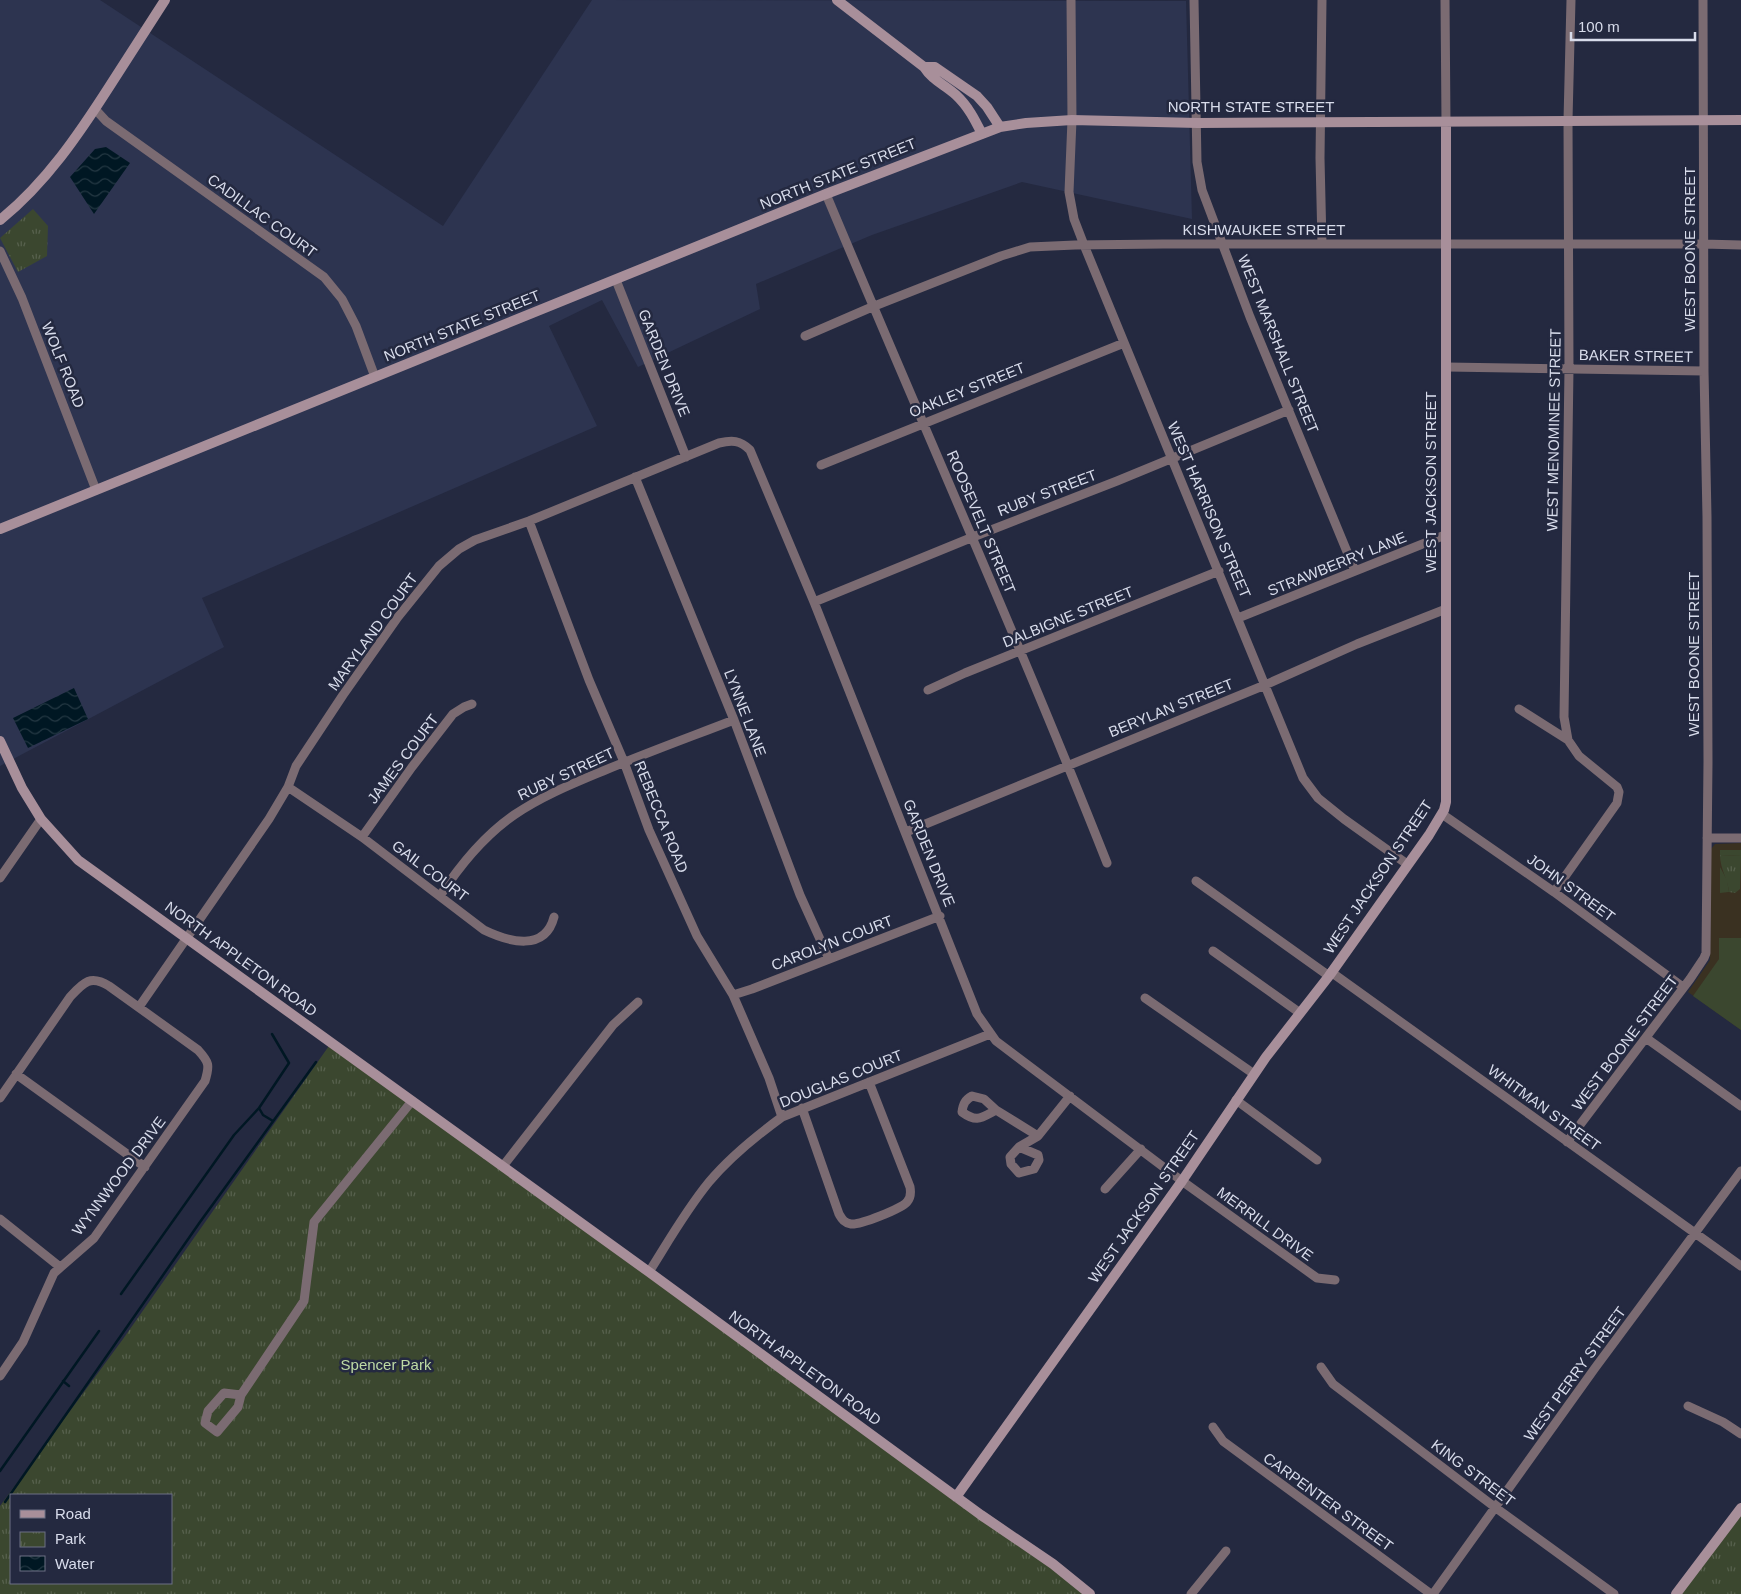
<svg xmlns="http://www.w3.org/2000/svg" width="1741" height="1594" viewBox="0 0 1741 1594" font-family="Arial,sans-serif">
<defs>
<pattern id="park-tufts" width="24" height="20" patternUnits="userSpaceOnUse" patternTransform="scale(1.25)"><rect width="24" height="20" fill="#3b472f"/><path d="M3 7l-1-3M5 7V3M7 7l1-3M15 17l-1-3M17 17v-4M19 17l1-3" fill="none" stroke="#57614d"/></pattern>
<pattern id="water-waves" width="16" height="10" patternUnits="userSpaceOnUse" patternTransform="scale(1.25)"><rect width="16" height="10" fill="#001723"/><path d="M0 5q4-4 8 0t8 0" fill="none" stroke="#243843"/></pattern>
</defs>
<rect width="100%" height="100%" fill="#242940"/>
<path fill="#2d3450" d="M0,0H100L443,226L592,0L1186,1L1192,219L1022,182L872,235L756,284L760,309L638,367L602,300L549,326L597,426L202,598L224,647L0,766Z"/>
<path fill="#3a3121" d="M1741,843V1030L1688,992L1710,960L1711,849L1715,844Z"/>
<path fill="#3b472f" d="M1720,850H1741V856L1720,855Z
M1720,867L1727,880L1729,892L1720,893Z
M1719,938H1741V1030L1693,996L1719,959Z"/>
<path fill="url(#park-tufts)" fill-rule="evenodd" d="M33,209L48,226L47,256L18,272L0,238Z
M1720,855L1741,856L1740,889L1735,893L1729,892C1728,879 1720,869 1720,855Z
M331,1043L1090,1594H0V1506L123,1339ZM11,1495H171V1583H11Z
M1741,1508V1594H1676Z"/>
<path fill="url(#water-waves)" d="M106,147L130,163L94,214L70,177L95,149Z
M74,688L88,719L28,748L13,718Z"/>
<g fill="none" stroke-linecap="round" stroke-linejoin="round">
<path stroke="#001723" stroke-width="2.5" d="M259,1108L263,1115L273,1121
M121,1294L234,1135L259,1108L289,1063L272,1034
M63,1381L69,1386
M0,1471L99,1331
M5,1502L200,1222L316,1062"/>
<path stroke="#7b6b72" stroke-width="9" d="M1071,0L1072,120L1069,192L1074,219L1084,245L1303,778L1318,798L1344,819L1407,864
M1194,0L1197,162L1202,190L1250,317L1355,571
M1445,0L1446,122
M95,109L106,121L324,277L342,299L356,326L375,377
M826,194C919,417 1018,638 1107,863
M1322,244L1320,158L1322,0
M0,251L22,298L96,490
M616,280L686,457
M805,336L872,307L1001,256L1030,247L1075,245L1163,244H1703L1741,245
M1447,367L1704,371
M821,465L1124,343
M635,477L734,720L800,895L829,959
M529,521L589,680L624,762L649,830L697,936L733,995L769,1078L782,1117
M814,602L973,537L1117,481L1289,410
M1238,618L1445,535
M928,690L965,673L1219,571
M1519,709L1568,740L1579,756L1617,787L1619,792L1617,803L1554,892
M1568,740L1564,717L1569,369L1568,120L1571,0
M288,787L362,837L484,930C509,942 545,952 554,917
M1442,814L1554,892L1683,987
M906,832L1265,685L1357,644L1446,609
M362,837L412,767L453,714L464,707L472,704
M1707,838H1741
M0,878L41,819
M1196,881L1329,976
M440,896C460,865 484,836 514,815C542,796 572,784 603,771C646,753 690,737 734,720
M1213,951L1300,1013
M1331,972L1741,1266
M733,995L752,989L940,916
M1145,998L1254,1074
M139,1007L269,819L288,787L296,766L343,695L398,617L439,566L459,549L475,540L529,521L719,443C732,440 740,440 750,450L814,602L977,1014L996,1041L1182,1181L1317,1278L1335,1280
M1646,1038L1741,1106
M16,1074L145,1167
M972,1096L984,1099L996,1110C981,1118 977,1123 962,1112C963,1104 965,1100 972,1096Z
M0,1098L70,997C83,983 90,974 109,986L198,1050C209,1062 210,1065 205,1081L94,1238L54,1273L23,1342L0,1376
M1236,1100L1317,1160
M802,1108L839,1214C842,1219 844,1223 851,1224C860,1225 901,1209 907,1202C911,1198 911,1193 910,1187L869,1082
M996,1110L1038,1136
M1567,1142L1690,979L1704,958L1706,953L1708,762L1707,517L1704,371L1703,0
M1019,1147L1038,1155L1039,1160L1034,1169L1019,1173L1011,1164L1010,1157Z
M1019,1147L1038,1136L1070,1096
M503,1166L613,1025L638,1002
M1105,1189L1141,1149
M0,1219L60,1267
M649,1272C668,1242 686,1210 709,1182C730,1157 756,1136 782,1117L990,1034
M1321,1367L1333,1384L1496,1508L1614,1594
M224,1393L241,1395L238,1407L217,1432L205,1423L208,1411Z
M241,1395L304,1301L314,1222L412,1101
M1688,1406L1723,1422L1741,1434
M1213,1427L1223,1441L1431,1594
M1191,1594L1226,1551
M1433,1594L1595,1368L1741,1171"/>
<path stroke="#a88f9a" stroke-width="10" d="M837,0L924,67C933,81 944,84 956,95C968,106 975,120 982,134
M924,67H935L977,96L987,107L1000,127
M0,220C46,183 79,134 111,84C129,56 147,28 165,0
M0,529L826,194L1000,127L1026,123L1072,120L1198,123L1741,120
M0,741L22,788L41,819L78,860L649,1272L981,1515L1053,1564L1090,1594
M956,1497L1182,1181L1266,1057L1329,976L1429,835L1444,810L1446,802C1444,576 1448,349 1446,122
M1676,1594L1741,1508"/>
</g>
<g text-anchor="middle" stroke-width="5" stroke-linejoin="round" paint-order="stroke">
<g font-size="15" fill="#d8dceb" stroke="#242940">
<text x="1251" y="112">NORTH STATE STREET</text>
<text transform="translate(838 174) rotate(-22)" y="5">NORTH STATE STREET</text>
<text transform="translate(262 216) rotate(36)" y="5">CADILLAC COURT</text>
<text x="1264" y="235">KISHWAUKEE STREET</text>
<text transform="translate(1690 249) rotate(-90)" y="5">WEST BOONE STREET</text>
<text transform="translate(462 326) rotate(-22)" y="5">NORTH STATE STREET</text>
<text transform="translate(1278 344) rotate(68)" y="5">WEST MARSHALL STREET</text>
<text transform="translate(1636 356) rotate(1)" y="5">BAKER STREET</text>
<text transform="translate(664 363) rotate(68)" y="5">GARDEN DRIVE</text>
<text transform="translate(63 365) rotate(68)" y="5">WOLF ROAD</text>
<text transform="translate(967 390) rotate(-22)" y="5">OAKLEY STREET</text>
<text transform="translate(1554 430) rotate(-89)" y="5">WEST MENOMINEE STREET</text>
<text transform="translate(1431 482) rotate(-90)" y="5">WEST JACKSON STREET</text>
<text transform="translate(1047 493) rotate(-21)" y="5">RUBY STREET</text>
<text transform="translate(1209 510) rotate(67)" y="5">WEST HARRISON STREET</text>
<text transform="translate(981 522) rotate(67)" y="5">ROOSEVELT STREET</text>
<text transform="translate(1337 564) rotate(-22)" y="5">STRAWBERRY LANE</text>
<text transform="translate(1068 617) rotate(-22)" y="5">DALBIGNE STREET</text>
<text transform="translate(373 632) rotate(-54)" y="5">MARYLAND COURT</text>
<text transform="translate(1694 654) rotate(-90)" y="5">WEST BOONE STREET</text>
<text transform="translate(1171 708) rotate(-22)" y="5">BERYLAN STREET</text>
<text transform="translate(745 713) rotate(69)" y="5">LYNNE LANE</text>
<text transform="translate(403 759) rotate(-53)" y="5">JAMES COURT</text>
<text transform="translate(566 774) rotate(-25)" y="5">RUBY STREET</text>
<text transform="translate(661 817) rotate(68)" y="5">REBECCA ROAD</text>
<text transform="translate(929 853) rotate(68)" y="5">GARDEN DRIVE</text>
<text transform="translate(430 871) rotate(37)" y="5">GAIL COURT</text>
<text transform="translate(1378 877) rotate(-56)" y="5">WEST JACKSON STREET</text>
<text transform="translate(1571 888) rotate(36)" y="5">JOHN STREET</text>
<text transform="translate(832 943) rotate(-21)" y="5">CAROLYN COURT</text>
<text transform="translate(241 959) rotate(36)" y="5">NORTH APPLETON ROAD</text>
<text transform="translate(1625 1043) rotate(-53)" y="5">WEST BOONE STREET</text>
<text transform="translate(841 1079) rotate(-22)" y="5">DOUGLAS COURT</text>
<text transform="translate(1544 1108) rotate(36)" y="5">WHITMAN STREET</text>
<text transform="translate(119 1176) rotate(-53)" y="5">WYNNWOOD DRIVE</text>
<text transform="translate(1144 1207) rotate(-55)" y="5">WEST JACKSON STREET</text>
<text transform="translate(1265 1224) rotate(36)" y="5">MERRILL DRIVE</text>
<text transform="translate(805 1368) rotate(36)" y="5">NORTH APPLETON ROAD</text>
<text transform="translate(1575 1374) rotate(-54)" y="5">WEST PERRY STREET</text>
<text transform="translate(1473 1473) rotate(37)" y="5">KING STREET</text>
<text transform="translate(1328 1502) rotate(36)" y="5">CARPENTER STREET</text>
</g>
<g font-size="15" fill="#bedaa4" stroke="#242940">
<text x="386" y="1370">Spencer Park</text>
</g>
</g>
<rect x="10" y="1494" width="162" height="90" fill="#242940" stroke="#6c7184"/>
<rect x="20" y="1510" width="25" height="8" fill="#a88f9a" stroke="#6c7184"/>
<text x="55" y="1519" font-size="15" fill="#d8dceb">Road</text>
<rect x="20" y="1532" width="25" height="15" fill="url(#park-tufts)" stroke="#6c7184"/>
<text x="55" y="1544" font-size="15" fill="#d8dceb">Park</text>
<rect x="20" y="1556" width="25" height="15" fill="url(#water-waves)" stroke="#6c7184"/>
<text x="55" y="1569" font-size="15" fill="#d8dceb">Water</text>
<path d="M1571 32v8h124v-8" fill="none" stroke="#d8dceb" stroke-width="2.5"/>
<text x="1578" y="32" font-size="15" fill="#d8dceb" stroke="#242940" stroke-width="4" paint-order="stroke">100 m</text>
</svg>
